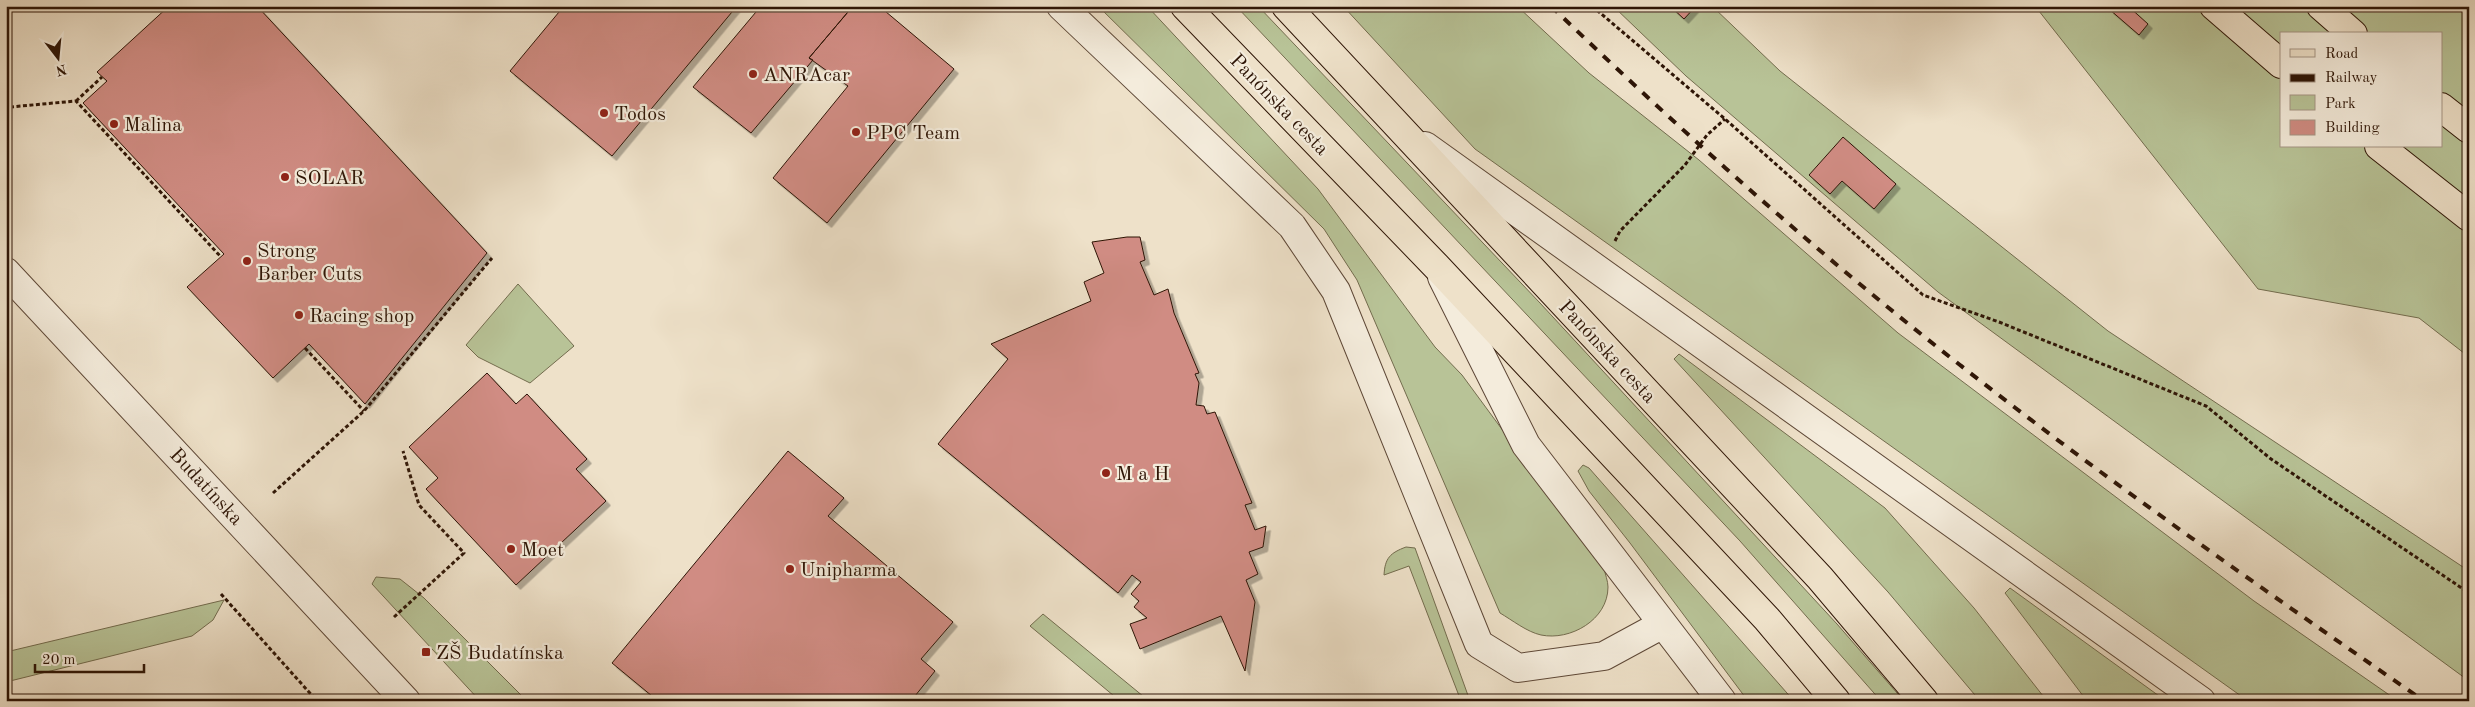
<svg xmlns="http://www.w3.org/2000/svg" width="2475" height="707" viewBox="0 0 2475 707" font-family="'Old Standard TT',serif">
<defs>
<filter id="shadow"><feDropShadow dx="4.5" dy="4.5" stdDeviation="0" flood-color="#0004"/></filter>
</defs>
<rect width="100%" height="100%" fill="#eee1c9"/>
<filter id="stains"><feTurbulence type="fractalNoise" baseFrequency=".004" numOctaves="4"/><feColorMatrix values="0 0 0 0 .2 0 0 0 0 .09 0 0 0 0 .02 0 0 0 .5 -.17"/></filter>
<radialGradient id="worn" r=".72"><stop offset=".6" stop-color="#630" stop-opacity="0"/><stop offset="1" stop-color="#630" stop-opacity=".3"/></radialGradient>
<path fill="#b8c397" stroke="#736c4e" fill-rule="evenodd" d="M1098,6H1147L1318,189L1435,347L1462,375L1604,568C1605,574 1608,581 1608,587C1608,620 1570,641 1541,635C1527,632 1512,620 1500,613L1357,280L1324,229Z
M1236,6H1258L1540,303L1837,624L1904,701H1881L1740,541Z
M1343,6H1517L1589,73L1699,160L1898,333L2254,601L2398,701H2248L1475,149Z
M1613,6H1712L1780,71L2108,331L2469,571V681L1938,292L1686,76Z
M2035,6H2467L2469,8V357L2419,318L2258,289ZM2281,34H2441V146H2281Z
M518,284L574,346L530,383L478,357L466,345Z
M1679,354L1885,508L1974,608L2047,701H1980L1888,592L1674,359Z
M1583,465L1589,468L1794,701H1748L1630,543L1589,491L1578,471Z
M1406,547L1415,548L1470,701H1461L1409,566L1384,575C1385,558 1390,553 1406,547Z
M376,577L400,579L424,598L527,701H480L372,584Z
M2010,588L2166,701H2087L2005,593Z
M224,600L213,620L192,636L6,682V652Z
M1043,614L1149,701H1120L1030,626Z"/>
<path fill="#d08c83" stroke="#2e1506" filter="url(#shadow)" d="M169,6H257L487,253L365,404L309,344L273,378L187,287L224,254L83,103L107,81L97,72Z
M564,6H737L612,156L510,71Z
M761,6H853L809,58L813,60L751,133L693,87Z
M853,6H879L954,69L827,223L773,178L848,86L809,58Z
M1670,6H1696L1684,19Z
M2112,6H2128L2148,24L2139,35L2109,9Z
M1843,137L1896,184L1874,209L1842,181L1830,194L1809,175Z
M1127,237H1140L1145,260L1140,262L1154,295L1168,289L1174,313L1199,373L1195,374L1199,383L1196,405L1204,406L1207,414L1215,412L1252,503L1245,505L1255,530L1266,526L1263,547L1249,552L1258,574L1246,580L1255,602L1245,671L1221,616L1140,649L1130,624L1147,618L1134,607L1139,601L1131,594L1141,582L1132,575L1118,593L938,444L1008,359L991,344L1091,301L1084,282L1104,273L1092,242Z
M487,373L516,404L527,394L587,459L576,469L606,501L516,585L426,489L438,478L409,447Z
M788,451L844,498L828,516L953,622L921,659L935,671L911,701H658L612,663Z"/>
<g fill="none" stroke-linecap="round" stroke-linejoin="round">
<defs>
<path id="minor" d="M1061,6L1292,226L1336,291L1479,644L1518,668L1604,656L1663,624
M1425,146L2201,701
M6,272L406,701
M1442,277L1526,445L1722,701"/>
<path id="major" d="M1185,6L1436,266L1767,619L1836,701
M1286,6L1820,578L1924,701"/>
<path id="highway" d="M2214,6L2281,64
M2321,6L2353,34
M2441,107L2469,129
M2379,146L2469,217"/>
</defs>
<use href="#minor" stroke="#5e4837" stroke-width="30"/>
<use href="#major" stroke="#2e1506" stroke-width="30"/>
<use href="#highway" stroke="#2e1506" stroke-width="30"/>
<path stroke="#2e1506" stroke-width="3" stroke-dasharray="4 2.5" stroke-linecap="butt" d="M1592,6L1725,119L1923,295L1999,322L2206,406L2271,459L2469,593
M76,101L102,77
M10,107L76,101L221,257
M1615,241L1620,231L1685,165L1707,135L1725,119
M305,348L364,411
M273,493L364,411L492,258
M221,594L317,701
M394,617L464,553L419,505L403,451"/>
<use href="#minor" stroke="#f4ecdc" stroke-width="28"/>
<use href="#major" stroke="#eee1c9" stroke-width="28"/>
<use href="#highway" stroke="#eee1c9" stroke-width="28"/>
<path stroke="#2e1506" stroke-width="4" stroke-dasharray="9 9" stroke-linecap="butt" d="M1551,6C1682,132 1817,253 1960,365C2110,483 2267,592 2424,701"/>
</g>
<g fill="#8f2418" stroke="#f4ecdc" stroke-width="2">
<circle cx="753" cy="74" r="5"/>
<circle cx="604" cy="113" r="5"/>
<circle cx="114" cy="124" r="5"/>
<circle cx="856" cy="132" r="5"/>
<circle cx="285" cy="177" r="5"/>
<circle cx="247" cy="261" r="5"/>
<circle cx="299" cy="315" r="5"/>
<circle cx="1106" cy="473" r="5"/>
<circle cx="511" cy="549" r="5"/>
<circle cx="790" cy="569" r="5"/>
<rect x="421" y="647" width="10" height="10" rx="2.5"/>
</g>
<g text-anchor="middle" stroke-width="4.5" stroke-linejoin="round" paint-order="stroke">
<g font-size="20" fill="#2e1506" stroke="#f4ecdc" text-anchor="start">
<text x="763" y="81">ANRAcar</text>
<text x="614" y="120">Todos</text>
<text x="124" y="131">Malina</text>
<text x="866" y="139">PPC Team</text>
<text x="295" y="184">SOLAR</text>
<text x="257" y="257">Strong<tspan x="257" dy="23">Barber Cuts</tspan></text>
<text x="309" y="322">Racing shop</text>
<text x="1116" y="480">M a H</text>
<text x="521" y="556">Moet</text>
<text x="800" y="576">Unipharma</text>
<text x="436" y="659">ZŠ Budatínska</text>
</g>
<g font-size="20" fill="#2e1506" stroke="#f4ecdc">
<text transform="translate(1280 104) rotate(46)" y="7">Panónska cesta</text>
<text transform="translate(1608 351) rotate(47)" y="7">Panónska cesta</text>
<text transform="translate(207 486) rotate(47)" y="7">Budatínska</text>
</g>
</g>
<rect width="2475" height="707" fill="none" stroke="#eee1c9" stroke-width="25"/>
<rect x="8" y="8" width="2460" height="692" fill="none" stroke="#2e1506" stroke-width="2.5"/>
<rect x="12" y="12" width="2450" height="682" fill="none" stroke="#2e1506"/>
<rect x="2280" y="32" width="162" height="115" fill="#f4ecdc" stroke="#a59686"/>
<rect x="2290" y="49" width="25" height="8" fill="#eee1c9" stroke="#a59686"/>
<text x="2325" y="58" font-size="15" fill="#2e1506">Road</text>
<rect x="2290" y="74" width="25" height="8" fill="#2e1506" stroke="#a59686"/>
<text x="2325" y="82" font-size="15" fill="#2e1506">Railway</text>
<rect x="2290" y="95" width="25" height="15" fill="#b8c397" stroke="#a59686"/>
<text x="2325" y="108" font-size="15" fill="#2e1506">Park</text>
<rect x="2290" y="120" width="25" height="15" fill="#d08c83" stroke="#a59686"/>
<text x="2325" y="132" font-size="15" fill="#2e1506">Building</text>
<g transform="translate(58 58) rotate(164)" stroke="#f4ecdc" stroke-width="4" paint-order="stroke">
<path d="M0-4L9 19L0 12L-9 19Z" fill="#2e1506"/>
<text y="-8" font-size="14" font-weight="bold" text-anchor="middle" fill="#2e1506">N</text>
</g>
<path d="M35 664v8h109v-8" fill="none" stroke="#2e1506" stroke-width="2.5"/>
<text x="42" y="664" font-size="15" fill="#2e1506" stroke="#f4ecdc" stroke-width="4" paint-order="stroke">20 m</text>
<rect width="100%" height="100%" filter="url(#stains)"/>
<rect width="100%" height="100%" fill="url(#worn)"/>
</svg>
